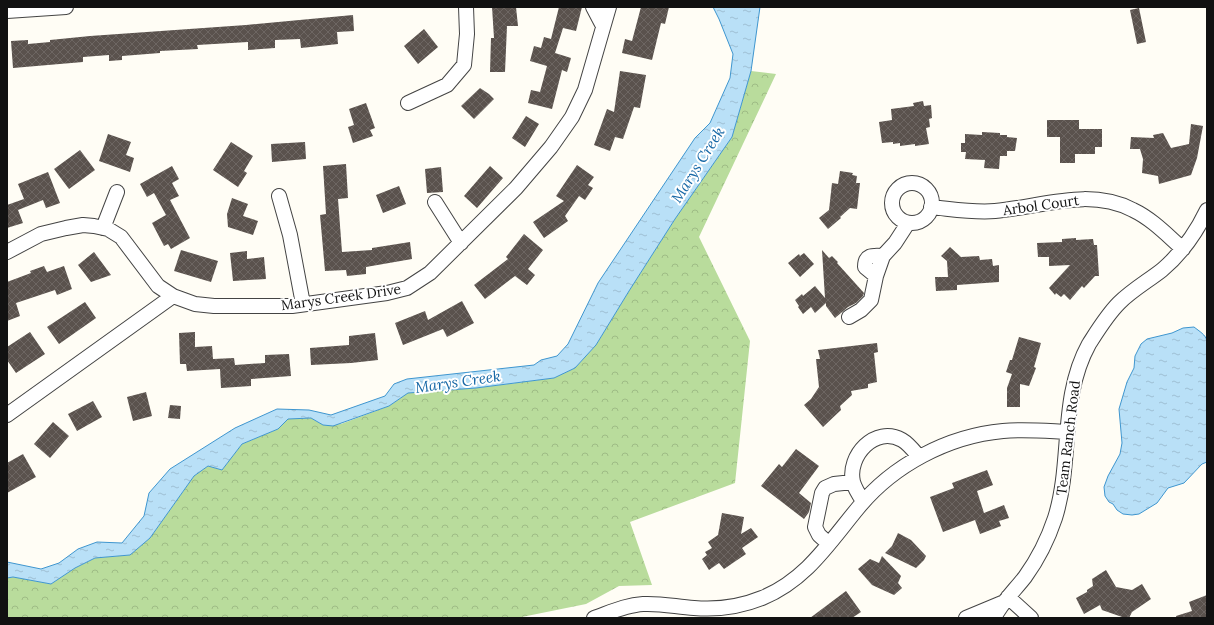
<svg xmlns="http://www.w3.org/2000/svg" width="1214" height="625" viewBox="0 0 1214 625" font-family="Lora,serif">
<defs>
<pattern id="forest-crowns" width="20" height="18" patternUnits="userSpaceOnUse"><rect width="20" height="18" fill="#b9dc9c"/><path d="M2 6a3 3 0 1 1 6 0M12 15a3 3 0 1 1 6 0" fill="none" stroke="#9ebc85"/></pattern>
<pattern id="water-ripples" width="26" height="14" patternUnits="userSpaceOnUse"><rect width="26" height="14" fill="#b9e0f7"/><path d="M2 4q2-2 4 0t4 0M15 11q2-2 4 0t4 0" fill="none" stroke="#9ebfd3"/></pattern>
<pattern id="building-cross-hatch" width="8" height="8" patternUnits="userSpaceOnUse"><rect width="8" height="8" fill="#5a524d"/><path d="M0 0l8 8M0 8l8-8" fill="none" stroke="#6d6662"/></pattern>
</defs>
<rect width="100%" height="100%" fill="#fffdf5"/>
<path fill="url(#forest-crowns)" d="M751,71L776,74L699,237L750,341L735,483L630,522L652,585L619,586L586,604L517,618H7V578L13,577L51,584L75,568L95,558L130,555L150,538L194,476L208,466L222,470L242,444L278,429L288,419L311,418L323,425L341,424L389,406L408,393L476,388L554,378L575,368L596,345L629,291L675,219L732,137Z"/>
<path fill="url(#water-ripples)" stroke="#3f96cf" d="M713,7H760L751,71L732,137L675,219L629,291L596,345L575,368L554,378L476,388L408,393L389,406L333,426L323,425L311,418L288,419L278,429L242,444L222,470L208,466L194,476L150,538L130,555L95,558L75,568L51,584L13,577L7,578V562L41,569L59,563L78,549L97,542L122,543L144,516L149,493L170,469L235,428L277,409L309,410L331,415L385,396L394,384L407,379L534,365L541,360L557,356L568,344L598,283L695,138L710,123L730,78L733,54L719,19Z
M1194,327C1199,331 1206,335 1207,341V462L1202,464L1184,483L1168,488L1157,503L1139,514L1132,515L1123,514L1117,510L1113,504L1109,502L1105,496L1104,487L1108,476L1120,454L1122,443L1119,409L1127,382L1134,368L1135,356L1141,344L1147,339L1172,333L1183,328Z"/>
<path fill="url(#building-cross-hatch)" d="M492,7H516L518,26H507L505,72H490L491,38H494Z
M559,7H582L576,31L563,28L555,53L571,58L567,72L562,70L552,109L528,103L531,90L540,92L547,66L530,61L534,46L541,48L544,37L551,39Z
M641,7H669L665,24L661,23L652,60L622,53L625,39L632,41Z
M1139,8L1146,42L1137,44L1130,10Z
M353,15L354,31L337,32L338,44L301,48L300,39L275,40V48L248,50V42L197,45L198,49L160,51V53L122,56V60L109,61V55L83,57V62L13,68L11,41L28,40V44L50,42V40L90,36L246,25Z
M424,29L438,47L418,64L404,46Z
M620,71L646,75L640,108L634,107L623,139L615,137L610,151L594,145L607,109L614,112Z
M480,88L489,94L494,99L474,119L461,106Z
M923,101L924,106L931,105L932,118L929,119L930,127L926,128L929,144L915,146V144L900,146V143L893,144V142L882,143L879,122L892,120L891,109L914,106L913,103Z
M366,103L375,128L370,130L373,136L353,143L348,127L354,125L349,109Z
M526,116L539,124L525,147L512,138Z
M1047,120H1079V129H1102V147H1095V154H1075V163H1060V137H1047Z
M1191,124L1203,126L1197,158L1191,175L1159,184L1158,176L1142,173L1143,159L1140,149H1130L1131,137L1154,138L1153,135L1163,133L1171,148L1189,144Z
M982,132L1000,133V135H1007V137L1017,138L1015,151H1007V156H1000L999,169L984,168L985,160L965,159L966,152H961V143H965V134L982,135Z
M108,134L131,142L126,155L134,158L130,172L99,161Z
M231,142L253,156L244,171L247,173L238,187L213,170Z
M305,142L306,159L272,162L271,144Z
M80,150L95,170L69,189L54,169Z
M346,164L348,198L338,199L342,252L372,250V248L410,242L412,259L366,267V274L347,276L346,270L325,271L320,215L326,214L323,166Z
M577,165L594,177L588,185L593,188L585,200L579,196L565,216L568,221L544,238L533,222L564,201L556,196Z
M172,166L179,179L172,183L179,196L170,200L190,238L171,249L168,244L164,246L152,223L166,215L154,193L147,197L140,184Z
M490,166L503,178L477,208L464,196Z
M441,167L443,192L427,193L425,169Z
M840,171L853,173L852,175L857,176L856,183H860L857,209L850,208L840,217L841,218L828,229L819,218L829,210L832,183L838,184Z
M48,172L60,203L46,208L43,200L18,210L23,223L7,228V205L24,199L18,184Z
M399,186L406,204L383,213L376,195Z
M232,198L248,204L243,216L258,221L253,235L228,227L227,214Z
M524,234L543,250L528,269L535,275L527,285L515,276L485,299L474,285L508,259L506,257Z
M1076,238V240L1093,239L1094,245H1097L1099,276H1095L1084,288L1082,286L1070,300L1064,294L1061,297L1056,293L1055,295L1049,288L1070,265L1049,266V257H1038L1037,243L1062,242V239Z
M950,247L961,257L979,256L980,260L992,259L993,266L999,265V282L957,285V290L936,291L935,277H948L947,261L941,256Z
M181,250L218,261L211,282L174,271Z
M822,250L829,258L832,256L838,262L837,263L864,293L863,296L856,303L848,307L835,318L826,306V303L815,313L811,307L803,314L798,307L799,306L795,300L802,294L803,296L815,286L825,298Z
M247,251V259L264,257L266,279L233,281L230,253Z
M94,252L111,275L91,282L78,265Z
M804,253L814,264L800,277L788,263L799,254L800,256Z
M44,266L47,272L64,266L72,289L57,295L55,290L16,303L20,316L7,321V282L31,273L30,271Z
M462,301L474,323L447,337L443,329L403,345L395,323L425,311L428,320Z
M85,302L96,318L59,344L47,327Z
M30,332L45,354L16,373L7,360V347Z
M195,332V347L212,346L213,359L234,358L235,365L265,363V355L289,354L291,376L251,379V386L221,388L220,369L187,371L186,364H180L179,333Z
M375,333L378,360L351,363L311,365L310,348L349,345V336Z
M1019,337L1041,343L1034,367L1036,368L1029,386L1020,384V407H1007V388L1012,374L1006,372L1010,360H1012Z
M877,343L878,352L874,353L877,382L868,384V388L851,391L852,395L840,406L841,410L823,427L804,405L811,399L819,387L816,359H820L818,350Z
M146,392L152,416L133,421L127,397Z
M93,401L102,417L77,431L68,414Z
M170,405L181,406L180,419L168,418Z
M53,422L69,436L50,458L34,444Z
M796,449L819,466L799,493L811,503L809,512L804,519L761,486L779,464L782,467Z
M23,454L36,477L7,493V463Z
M987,470L993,485L977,491L984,513L1004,505L1009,518L999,521L1001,526L980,534L975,520L943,532L930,497L954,488L952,483Z
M722,513L744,517L741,534L751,528L758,537L742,548L746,554L727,567L724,569L719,563L709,570L702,559L707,555L705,552L712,548L708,542L718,535Z
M898,533L911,540L926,556L924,560L916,568L885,553L892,546Z
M882,556L901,576L898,583L902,588L894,595L872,585L858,569L870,559L879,563Z
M1106,570L1116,587L1132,590L1142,584L1151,599L1132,612L1129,618H1125L1102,610L1100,605L1084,614L1076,598L1087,592V590L1093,586L1092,579Z
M846,591L861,612L852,618H810Z
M1207,595V618H1176V616L1192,611L1189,602Z"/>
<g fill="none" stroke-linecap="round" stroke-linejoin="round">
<defs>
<path id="minor" d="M593,7L603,26
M7,11L66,7
M408,103L447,85L464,65L467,34L466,7
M892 203a20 20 0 1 1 40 0a20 20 0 1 1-40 0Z
M279,196L290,235L303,304
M435,202L461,243
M931,207C952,209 974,213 995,211C1042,207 1088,187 1133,210C1152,219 1167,235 1183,249
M103,228L117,192
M7,252L41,234L66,228L83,225L94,226L108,229L121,237L158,286L173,296L195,304L214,306H292L387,293L407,288L430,273L516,188L551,147L572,117L585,90L609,7
M876,276L865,267C865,255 872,255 883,256
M849,317L861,310L871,300L876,276L883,256L895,243L908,223
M7,415L173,296
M863,501C859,495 855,489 853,482C847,456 875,425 902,440C909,444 914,451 919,457
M829,544L819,535L815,527L822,493L825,488L834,484L853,482
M1008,597L1031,618
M594,618C611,612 626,605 643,604C661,603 677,607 694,608C718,610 740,607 762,598C806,580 829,543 858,508C893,465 948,436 1003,431C1024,429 1046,431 1067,432
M966,618L1002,603
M994,618C1002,602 1014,591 1025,577C1038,559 1048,539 1055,518C1073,461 1059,398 1089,344C1098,330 1107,315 1119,303C1132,290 1148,281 1162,270C1182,253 1196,233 1207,210"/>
</defs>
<use href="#minor" stroke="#444" stroke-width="16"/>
<use href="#minor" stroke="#fff" stroke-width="14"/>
</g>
<g text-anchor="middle" stroke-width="4" stroke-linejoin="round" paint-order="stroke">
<g font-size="14" fill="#111" stroke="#fff">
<text transform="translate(1041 205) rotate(-8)" y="5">Arbol Court</text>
<text transform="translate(341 297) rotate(-8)" y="5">Marys Creek Drive</text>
<text transform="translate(1068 438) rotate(-83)" y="5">Team Ranch Road</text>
</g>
<g font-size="15" font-style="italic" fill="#1768a6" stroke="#fff">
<text transform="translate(698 165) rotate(-58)" y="5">Marys Creek</text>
<text transform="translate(458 382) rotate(-8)" y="5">Marys Creek</text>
</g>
</g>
<rect width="1214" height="625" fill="none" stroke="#111111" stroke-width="16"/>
</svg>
